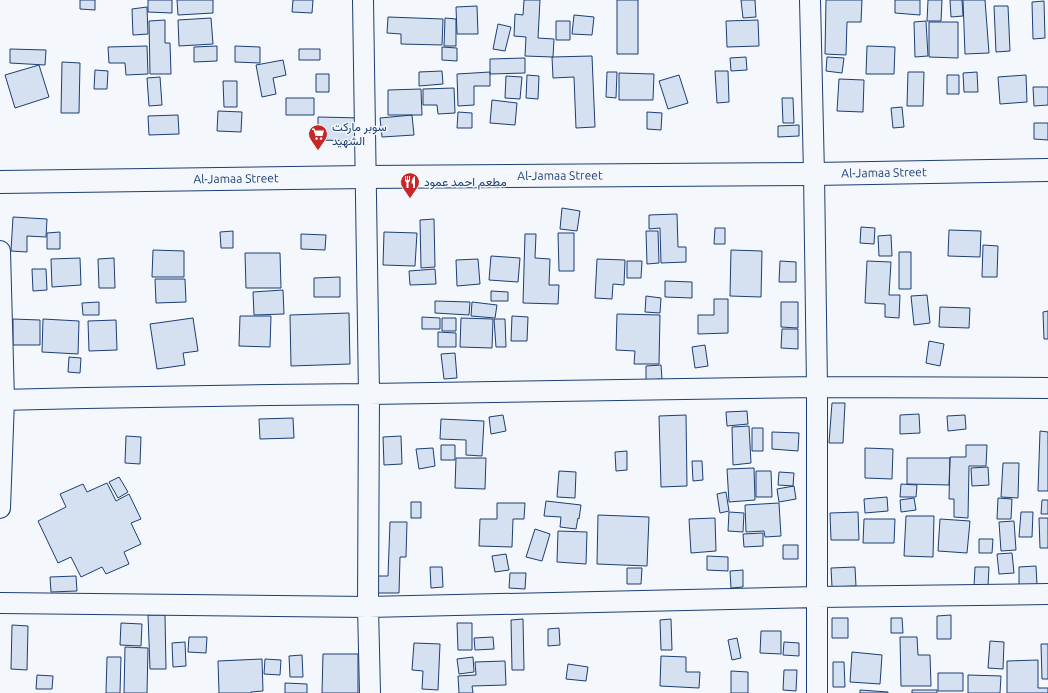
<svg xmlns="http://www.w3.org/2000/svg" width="1048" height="693" viewBox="0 0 1048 693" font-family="Ubuntu,Vazirmatn,sans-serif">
<rect width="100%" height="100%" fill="#f4f7fb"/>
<path fill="#d5e0f0" stroke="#1d3f73" d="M80,0H95V10L80,9Z
M148,0H172V13L148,12Z
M177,0H213V13L178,15Z
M293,0H313L312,13L292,12Z
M524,0H540L538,38L554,39L553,57L525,56L526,37L514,36L515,14L523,15Z
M617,0H638V54H617Z
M741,0H755L756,17L743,18Z
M826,0H862L861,22H847L846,55L825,54Z
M895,0H920V15L895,13Z
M928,0H942L941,21H927Z
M950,0H962L963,16L951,17Z
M963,0H985L989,53L965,54Z
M1044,1L1045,38L1033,39L1032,2Z
M477,6L478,34H457L456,7Z
M994,6H1008L1010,51L996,52Z
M147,7L148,34L133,35L132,9Z
M574,15L594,17L592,35L572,34Z
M388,17L443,19L442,45L401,44V34L387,33Z
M211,18L213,44L179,46L178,20Z
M445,18L456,19V46H444Z
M165,20V43H170L171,74H150L149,21Z
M758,20L759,46L727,47L726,21Z
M556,21H570V40H556Z
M926,21L928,56L915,57L914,22Z
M929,22H958V58L929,57Z
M498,24L511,27L505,51L493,49Z
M147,46L148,74L126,75L125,63H109L108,47Z
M217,46V61L194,62V47Z
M235,46L260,47V63L235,62Z
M867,46L895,47L894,74H866Z
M442,47L457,48V61L442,60Z
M10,49L46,50L45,65L10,63Z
M299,49H320V60H299Z
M592,56L595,127L576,128L574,77L553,78L552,57Z
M746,57L747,70L731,71L730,58Z
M827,57L844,58L842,73L826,71Z
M525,58V73L490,74V59Z
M283,60L286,75L273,78L276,94L262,97L256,65Z
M62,62L80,63L79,113H61Z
M39,65L49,97L15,108L5,75Z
M95,70L108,71L107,89H94Z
M442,71L443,84L419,86V72Z
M715,71H728L729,102L717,103Z
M490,72V86H474V105L458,106L457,74Z
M607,72H617L616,98L606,97Z
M908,72H924L923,106H907Z
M977,72L978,92H964L963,73Z
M619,73L654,74L653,100H619Z
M316,74H329V92H316Z
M527,75L539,76L538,99L526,98Z
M679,75L688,103L668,109L659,81Z
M947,75H959V94H947Z
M1026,75L1027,102L1000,104L998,77Z
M506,76L522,77L520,99L505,98Z
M160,77L162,105L149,106L147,78Z
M839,79L864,80L863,112L837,111Z
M223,81H237V107H224Z
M1033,87H1048V105L1034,106Z
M454,88L455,113L438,114L437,105H423V89Z
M421,89L422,115H388V90Z
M286,98H314V115H286Z
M782,98H793L794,123H783Z
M492,100L517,103L515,125L490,123Z
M902,107L904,127L893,128L891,108Z
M218,111L242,112L241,132L217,131Z
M458,112L472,113V128H457Z
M647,112L662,113L661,130L647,129Z
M178,115L179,134L149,135L148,116Z
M412,115L414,135L382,137L380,118Z
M318,117L363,118V141L318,140Z
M1034,123H1048V140L1034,139Z
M799,125V136L778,137V126Z
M562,208L580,211L577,231L560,229Z
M677,214L678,247H686V262L661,263L660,228L649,229V215Z
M13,217L47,219L46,237L27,236V252L11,251Z
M434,219L435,267L421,268L420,220Z
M861,227L875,228L874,244L860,243Z
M715,228H725V244H714Z
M949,230L981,231L980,257L948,256Z
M233,231V248H221L220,232Z
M646,231H658L659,263L647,264Z
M60,232V249H47V233Z
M384,232L417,233L415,266L383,265Z
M558,233H574V271H559Z
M301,234L326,235L325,250L301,249Z
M525,234H536L535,258L550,259L549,285H559L558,304L523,303Z
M891,235L892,256H879L878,236Z
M983,245L998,246L997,277H982Z
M153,250L184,251V277H152Z
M731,250L762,251L761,297L730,296Z
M899,252H911V289H899Z
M245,253H280L281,288H246Z
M491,256L520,258L518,282L489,280Z
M80,258L81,285L52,287L51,259Z
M114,258L115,288H99L98,259Z
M478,259L480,284L457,286L456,260Z
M597,259L625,260L624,285L613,284L612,299L595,298Z
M627,261H642L641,278H627Z
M780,261L796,262V282H779Z
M867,261L891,262L889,295H900L899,318L885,317V304L865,303Z
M32,269H46L47,290L33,291Z
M435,269L436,284L410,285L409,271Z
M340,277V297H314V278Z
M155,279H185L186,302L156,303Z
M665,281L692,282V298L665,297Z
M283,290L284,314L254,315L253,292Z
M491,291L508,292V301H491Z
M927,295L930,323L914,325L911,296Z
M646,296L661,298L660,313L645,312Z
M714,299H728V333L698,334V315H714Z
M435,301L470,302L469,315L435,313Z
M99,302V315H83L82,303Z
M472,302L497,305L495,318L471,316Z
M781,302H798V328L781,327Z
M940,307L970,308L969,328L939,327Z
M1048,311V339H1044L1043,312Z
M349,313L350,364L291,366L290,315Z
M617,314L660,315L659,364H634L635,351L616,350Z
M240,316H271L270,347L239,346Z
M512,316L528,317L527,341H511Z
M422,317L440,318V329H422Z
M193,318L198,351L183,353L185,365L157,369L150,324Z
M442,318H456V331H442Z
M461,318L493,319L492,348L460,347Z
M13,319L40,320V345H13Z
M43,319L79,321L78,354L42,352Z
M494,319H505L506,347H496Z
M116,320L117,350L89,351L88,321Z
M782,329H798V349L781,348Z
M438,332L456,333V347H438Z
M929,341L944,344L940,366L926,363Z
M705,345L708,366L695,368L692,347Z
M455,353L457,378L444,379L441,354Z
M69,357L81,358L80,373L68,372Z
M661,365L662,379L646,380V366Z
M832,403H845L843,443H829Z
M747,411L748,424L727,426L726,412Z
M919,414L920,433L900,434V415Z
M503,415L506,431L491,434L489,417Z
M686,415L687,486L661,487L659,416Z
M965,415L966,429L948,431L947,416Z
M293,418L294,438L260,439L259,419Z
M441,419L484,421L482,456L466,455V440L440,439Z
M749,426L751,463L733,465L732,427Z
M752,428H763V451H752Z
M1040,431L1048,432V491H1038Z
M772,432L799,433L798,451L772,449Z
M126,436L141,437L140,464L125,463Z
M401,436L402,464L384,465L383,437Z
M441,445H455V460H441Z
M966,445H987L986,466H969L968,518L954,517V499H949L950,457H966Z
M433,448L435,466L419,469L416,449Z
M865,448L893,449L892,479L865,478Z
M627,451V470L616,471L615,452Z
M456,458H486L485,489L455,488Z
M907,458H950L949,485L907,484Z
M692,461H702L703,480L693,481Z
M1003,463H1019L1018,498L1001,497Z
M988,467L989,485L972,486L971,468Z
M754,468L755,500L729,502L727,469Z
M559,471L576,472L575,498L557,497Z
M756,471H771L772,497H756Z
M779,472L794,473L793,486L778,485Z
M119,477L128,492L118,498L109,482Z
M107,483L116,501L129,494L141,519L131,523L141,544L124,552L129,564L106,574L102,567L81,577L71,557L58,563L38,521L66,507L60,494L83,484L87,492Z
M901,484L917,485L916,497H900Z
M794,486L796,499L779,502L777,489Z
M726,492L729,511L720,513L717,494Z
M887,497L888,511L865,513L864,499Z
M914,498L916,510L901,512L900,500Z
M998,498L1012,499L1011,519H997Z
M1042,500H1048V514H1041Z
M546,501L581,505L579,519L578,518L576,529L560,527L561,517L544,516Z
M411,502H421V518H411Z
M497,503H525L524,519H513L512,547L479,546L480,519H497Z
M779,503L781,536L765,537L764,531L746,532L745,505Z
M729,512L744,513L743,532L728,531Z
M858,512L859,540H831L830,513Z
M1021,512H1033L1032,537H1019Z
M598,515L649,517L647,566L597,564Z
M906,516H934L933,557L904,556Z
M715,518L716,551L691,553L689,519Z
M1039,518H1048V548H1040Z
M864,519H895L894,543H863Z
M940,519L970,521L967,553L938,551Z
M1014,521L1016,550L1001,551L999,522Z
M390,522H407L406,557H400L399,593H376L377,576H388Z
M535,529L550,534L542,561L526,557Z
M558,531L587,532L586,564L557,562Z
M763,533V546L744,547L743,534Z
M979,539H993L992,553H979Z
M783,545H798V559H783Z
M1012,553L1014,573L999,574L997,554Z
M506,554L509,570L495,572L492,556Z
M707,556L728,557V571L707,570Z
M1036,566L1037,585L1019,586V567Z
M430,567H442L443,587L431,588Z
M855,567L856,586L832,587L831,568Z
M975,567H989L988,586H974Z
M627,568H642L641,584H627Z
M743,570V587L731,588L730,571Z
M510,573H526L525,589L509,588Z
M76,576L77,591L51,592L50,577Z
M148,615H165L166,669H150Z
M951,615V639H937V616Z
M832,618H848V638H832Z
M891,618H902L903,633H891Z
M523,619L524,670H512L511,620Z
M671,619L672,650H661L660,620Z
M121,623L142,624L141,646L120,645Z
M457,623H472V650H458Z
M12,625L28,626L27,670L11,669Z
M559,628L560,645L548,646V629Z
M761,631H781V654L760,653Z
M189,637H207L206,653L188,652Z
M493,637L494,649L475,650L474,638Z
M900,637H917L918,655H930L931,686H901Z
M737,638L741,658L732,660L728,640Z
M990,641L1004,642L1003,669L988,668Z
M185,642L186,666L173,667L172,643Z
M784,642L799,643V656L783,655Z
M414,643L440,644L438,690L422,689L423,671L412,670Z
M1041,644H1048V679H1042Z
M125,647L148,648L147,693H124Z
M852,652L882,655L880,684L850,682Z
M323,654H358V693H322Z
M302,655L303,677H290L289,656Z
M661,656L686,657V672H700L699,688L660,686Z
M107,657H121L120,693H106Z
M473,657L474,672L459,674L457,659Z
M262,659L263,691L251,692V693H219L218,661Z
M265,659L281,660L280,675L264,674Z
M1038,660V688H1048V693H1007V661Z
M505,661L506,685L472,686L473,693H459L458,676L476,675L475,662Z
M833,662H844L845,687H833Z
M568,664L588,667L586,681L566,679Z
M784,670H797L796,691L783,690Z
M731,671L748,672V693H731Z
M938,673H963V691H938Z
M37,675L53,676L52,689H36Z
M968,675L1001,676L1000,693H968Z
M285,683L307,684V693H285Z
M860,690L888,692V693H860Z
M912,690H937V693H912Z"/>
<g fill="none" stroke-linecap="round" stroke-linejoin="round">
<defs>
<path id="minor" d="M363,0L369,394L368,607L370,693
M810,0L814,174L817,387V693
M0,251L4,400L0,508
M0,400L85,398L270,395L369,394L817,387L1048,388
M0,603L368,607L817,597L1048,594"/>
<g id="tertiary">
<path id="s1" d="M0,182L365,177L814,174L1048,170"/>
</g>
</defs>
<use href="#minor" stroke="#1d3f73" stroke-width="22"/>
<use href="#tertiary" stroke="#1d3f73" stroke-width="24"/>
<use href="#minor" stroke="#f4f7fb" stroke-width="20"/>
<use href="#tertiary" stroke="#f4f7fb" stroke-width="22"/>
</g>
<defs>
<symbol id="supermarket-pin" viewBox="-11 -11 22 30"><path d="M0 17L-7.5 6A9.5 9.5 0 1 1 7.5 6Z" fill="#c62828" stroke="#f4f7fb"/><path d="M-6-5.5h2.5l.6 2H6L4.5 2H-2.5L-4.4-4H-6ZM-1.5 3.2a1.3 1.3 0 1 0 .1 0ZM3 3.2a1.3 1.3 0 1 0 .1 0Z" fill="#fff"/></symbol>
<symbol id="restaurant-pin" viewBox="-11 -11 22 30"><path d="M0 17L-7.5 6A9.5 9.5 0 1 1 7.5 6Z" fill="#c62828" stroke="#f4f7fb"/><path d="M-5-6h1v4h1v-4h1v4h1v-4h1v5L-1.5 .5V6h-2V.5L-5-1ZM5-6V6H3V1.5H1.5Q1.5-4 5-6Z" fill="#fff"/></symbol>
</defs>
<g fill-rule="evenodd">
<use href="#supermarket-pin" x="307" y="123" width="22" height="30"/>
<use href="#restaurant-pin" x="399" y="171" width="22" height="30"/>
</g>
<g text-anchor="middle" stroke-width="3" stroke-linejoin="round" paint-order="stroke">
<g font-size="12" fill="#1d3f73" stroke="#f4f7fb" text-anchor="start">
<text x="332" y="131">سوبر ماركت<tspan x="332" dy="14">الشهيد</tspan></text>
<text x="424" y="186">مطعم احمد عمود</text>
</g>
<g font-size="12" fill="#1d3f73" stroke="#f4f7fb">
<text dy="4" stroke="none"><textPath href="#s1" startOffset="884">Al-Jamaa Street</textPath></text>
<text dy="4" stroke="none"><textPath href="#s1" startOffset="560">Al-Jamaa Street</textPath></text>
<text dy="4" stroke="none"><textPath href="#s1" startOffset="236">Al-Jamaa Street</textPath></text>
</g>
</g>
</svg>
